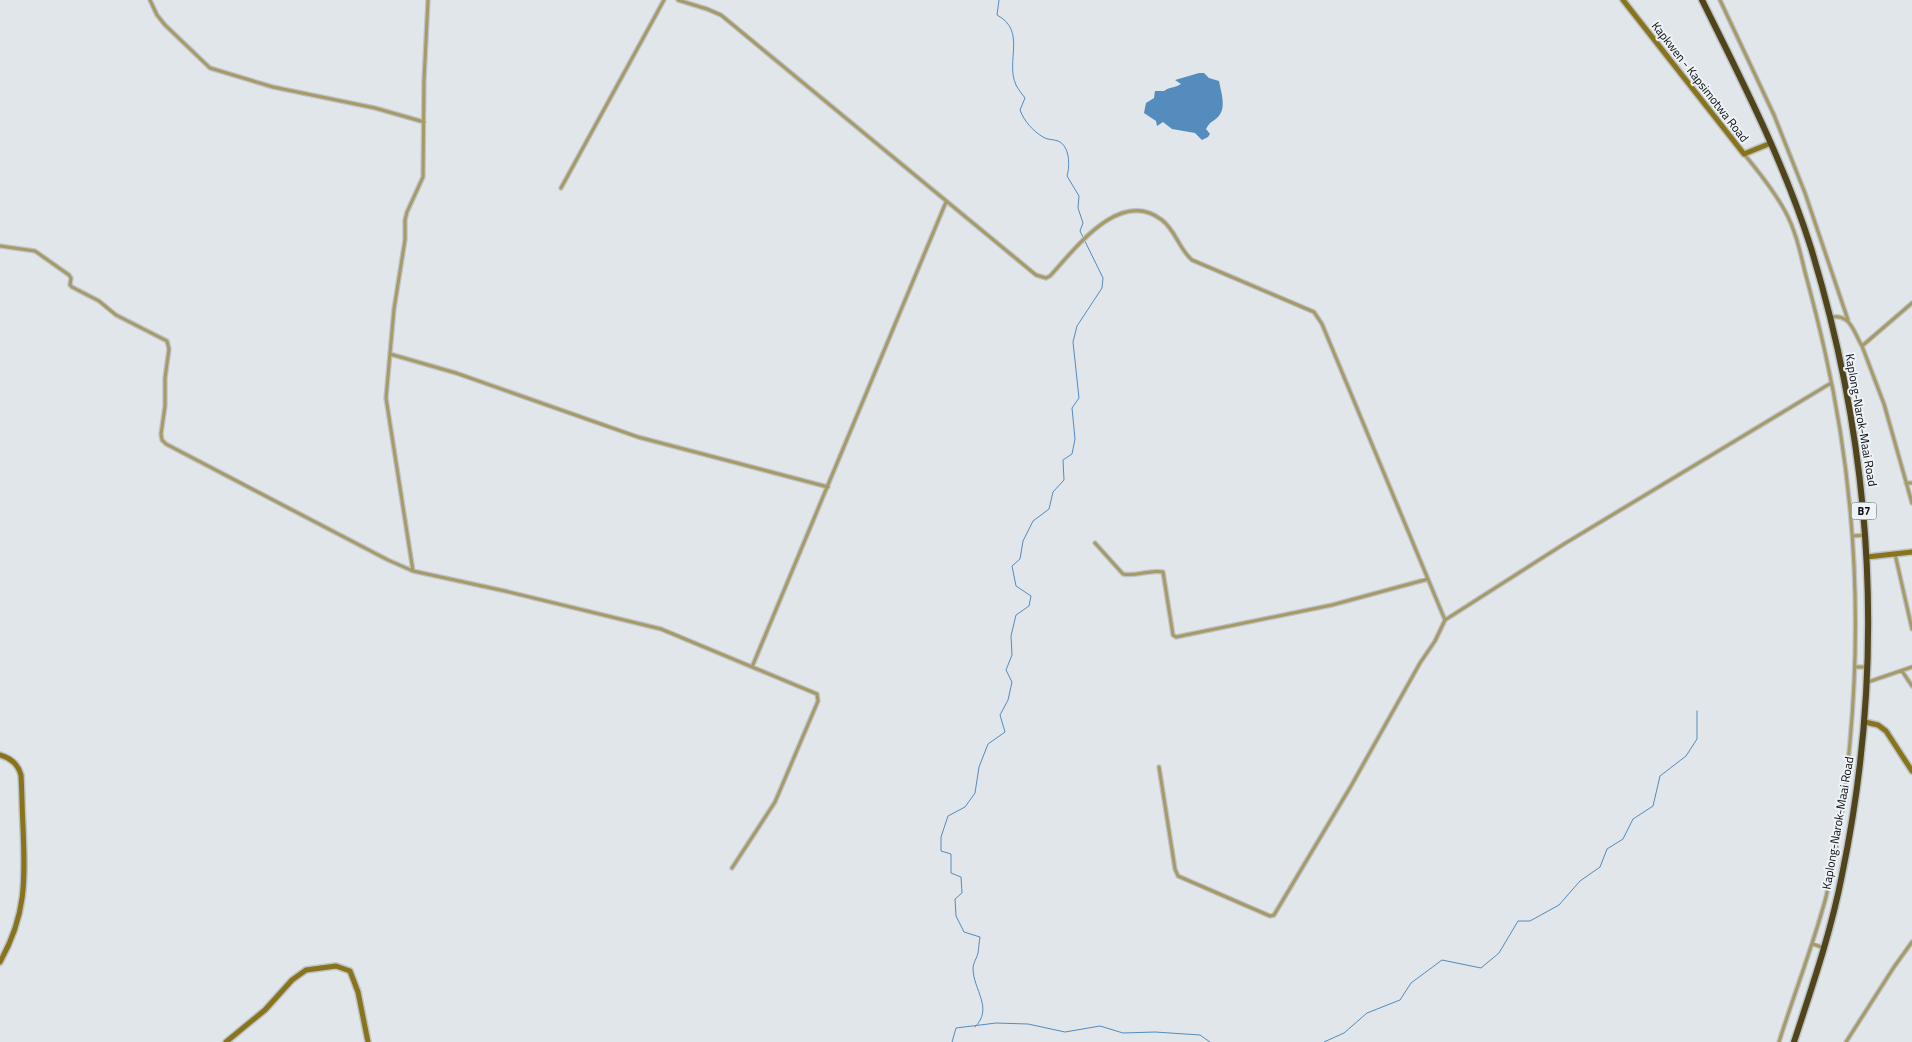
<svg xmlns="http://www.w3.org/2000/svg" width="1912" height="1042" viewBox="0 0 1912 1042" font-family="'Titillium Web',sans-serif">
<rect width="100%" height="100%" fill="#e1e6ea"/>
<path fill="#538cbd" d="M1199,73H1204L1209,78L1219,81C1221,92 1227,108 1218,117C1212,123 1211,120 1206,129L1210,134L1208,137L1202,140L1195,133L1172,129L1163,122L1157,126L1156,121L1144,113L1146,103L1154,98L1155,91H1164C1169,87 1175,88 1181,84L1175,80Z"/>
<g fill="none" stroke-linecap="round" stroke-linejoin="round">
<path stroke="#538cbd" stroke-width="1" d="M975,1027C994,1008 973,990 973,968C973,963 977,958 978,953C979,947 979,942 980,937L964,932L956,916L955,899L962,893L961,877L951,873V854L941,851V837L948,816L965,807L975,793L979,767L988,744L1005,732L1000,715L1008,700L1012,682L1006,670L1012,655L1011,636L1016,615L1029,606L1031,596L1016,586L1012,566L1020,559L1023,541L1033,521L1049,509L1053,492L1064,480L1063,460L1072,454L1075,439L1072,408L1079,398L1073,342L1077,326L1102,288L1103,278L1080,231L1083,223L1078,208L1079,196L1067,176C1070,166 1070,146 1058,141C1053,139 1047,140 1043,137C1033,131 1024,121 1020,110L1025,98C1022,94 1018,89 1016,85C1005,61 1027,31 997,15L999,0
M952,1042L956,1028L996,1023L1028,1024L1065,1032L1100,1026L1123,1033L1155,1032L1200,1035L1210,1042
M1324,1042L1344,1033L1367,1013L1400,1000L1411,983L1442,960L1481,968L1499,953L1518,921H1530L1559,905L1580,881L1600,867L1607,849L1623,839L1633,819L1653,806L1660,776L1686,756L1697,739V711"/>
<defs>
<path id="street" d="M150,0L157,15L165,25L210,68L273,87L375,108L424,122
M428,0L424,80L423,177L407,212L405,220V240L394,309L386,398L413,571L505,591L661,629L817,694L818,701L775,802L732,868
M678,0L707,9L721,15L1036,275L1046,278L1050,276C1075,249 1120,187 1162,220C1176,231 1179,249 1192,260L1314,312L1322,324L1445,620
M1720,0L1774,115L1805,193L1848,320
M1744,154C1759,172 1774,191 1785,211C1795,229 1800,251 1805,272C1812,298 1819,325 1825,352C1854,480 1862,611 1850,742C1845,794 1838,847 1826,897C1813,946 1794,994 1779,1042
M561,188L664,0
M0,246L35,251L69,275L71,278L70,285L72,287L99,301L116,315L167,341L169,349L165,378V406L161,434L162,440L166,444L388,560L413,571
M1831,317C1851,314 1853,331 1862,346L1912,303
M1862,346L1884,404L1912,503
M390,354L456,373L638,437L828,487
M1906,483H1912
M1853,536L1865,535
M1095,543L1123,574C1136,577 1150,569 1163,572L1173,635L1176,637L1332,605L1428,579
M1895,554L1912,629
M752,667L946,202
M1855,667H1868
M1902,671L1912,686
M1868,682L1912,667
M1159,767L1175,869L1178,876L1270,916L1274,915L1351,786L1420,663L1435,641L1445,620L1564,544L1831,383
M1813,944L1824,948
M1846,1042L1894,967L1912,942"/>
<path id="secondary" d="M1623,0L1744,154L1771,143
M1867,557L1912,552
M1865,722L1878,725L1886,731L1912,771
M0,755C11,758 18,764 21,775C22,792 22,809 23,826C25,879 27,914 0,962
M226,1042L265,1010L292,980L306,970L336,966L350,971L358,992L368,1042"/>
<path id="highway" d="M1702,0C1742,81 1784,162 1811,248C1874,455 1886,663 1842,875C1831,932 1812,987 1794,1042"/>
</defs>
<use href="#street" stroke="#bfc3c7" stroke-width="5.5"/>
<use href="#secondary" stroke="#bfc3c7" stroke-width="8"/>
<use href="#highway" stroke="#bfc3c7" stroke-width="9"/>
<use href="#street" stroke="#a69a67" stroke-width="3"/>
<use href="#secondary" stroke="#88741b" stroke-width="5"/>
<use href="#highway" stroke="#50451a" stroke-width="6"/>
</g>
<g text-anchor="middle" stroke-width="4" stroke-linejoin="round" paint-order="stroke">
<rect fill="#eef3f7" stroke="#4f5154" stroke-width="1" x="1851.5" y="502.5" width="25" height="17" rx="4"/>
<g font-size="11" font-weight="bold" fill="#0b0c0e">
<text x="1864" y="515">B7</text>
</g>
<g font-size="12" fill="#0b0c0e" stroke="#eef3f7">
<text transform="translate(1700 82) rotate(52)" y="4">Kapkwen - Kapsimotwa Road</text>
<text transform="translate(1861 420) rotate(80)" y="4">Kaplong-Narok-Maai Road</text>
<text transform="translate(1838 823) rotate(-80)" y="4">Kaplong-Narok-Maai Road</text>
</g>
</g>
</svg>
